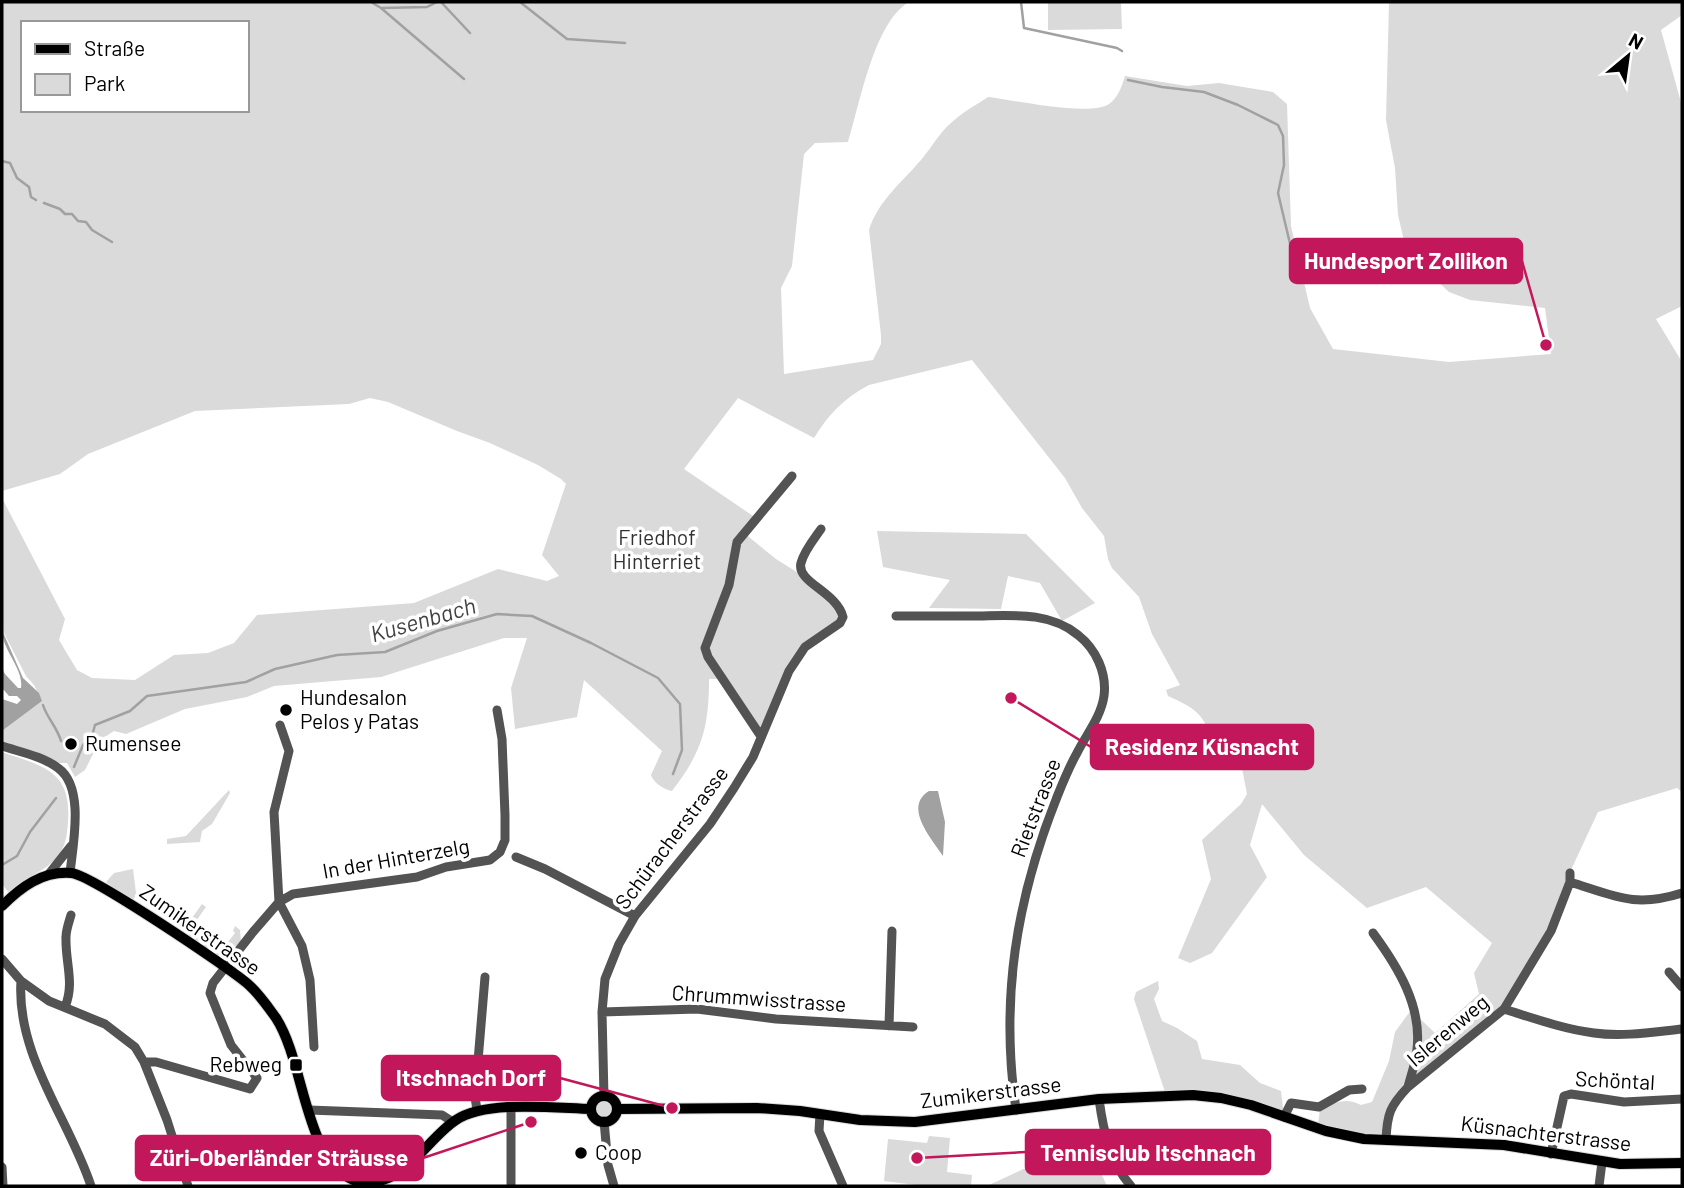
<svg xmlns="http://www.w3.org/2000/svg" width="1684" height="1188" viewBox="0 0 1684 1188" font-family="Barlow,sans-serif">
<rect width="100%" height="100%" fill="#fff"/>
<path fill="#dadada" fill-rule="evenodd" d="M2,2H909C874,22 860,104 848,142L815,143L804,154L792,266L781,288L784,374L873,360L881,344V335L869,230C878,201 902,182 921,160C932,147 939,133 952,122C963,112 976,105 988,97C1014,100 1089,117 1109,104C1118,98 1122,86 1125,76L1187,86L1219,83L1273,92L1287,104L1291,226L1310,308L1333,349L1449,362L1551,354L1545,308L1470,300L1449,292L1414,259L1405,245L1398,215L1395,168L1386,120L1389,2H1682V15L1661,30L1682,106V306L1656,319L1682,362V792L1677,788L1598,812L1570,872L1551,931L1504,1009L1395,1100L1386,1140L1318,1125L1320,1109C1334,1102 1347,1097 1361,1105L1372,1102L1389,1061L1395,1032L1411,1010L1435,1033L1479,994L1474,973L1492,943L1426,887L1367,908L1304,855L1262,804L1250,845L1267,877L1212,953L1190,963L1178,958L1211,879L1202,840L1241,804L1247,794L1240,758L1233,744C1228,741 1222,741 1218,738C1209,734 1206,723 1200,716C1193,707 1179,701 1168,696L1166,690L1180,685L1152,634L1139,597L1112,568L1108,559L1104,536L1082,508L1065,478L972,360L869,385C844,398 828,415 814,438L738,398L684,469L756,518L744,533L776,559L803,576L843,617L805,647L760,735L718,679H709C709,728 702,752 672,791C664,790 653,782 651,775L662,751L584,680L577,717L515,729L511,688L527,638H504L381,677L274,686L247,697L185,709L126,734L114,731L100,740L85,770L75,777L67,763H58L2,741V729L42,701L34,685L26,676L2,629V498L65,619L59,640L77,670L92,678L135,680L174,655L208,653L234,643L257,615L414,603L498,569L547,581L559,576L542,555L566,484L561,479L538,465L490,443L457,431L388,402L370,398L349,404L195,411L88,454L60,474L2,491ZM23,23H247V110H23Z
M1048,2H1121L1122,29L1048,30Z
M877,531L1026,534L1095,603L1062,621L1040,583L1008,576L1001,609L929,608L950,580L883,567Z
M2,752C42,766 72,770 68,822C67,834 66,847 57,857C44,873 23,877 9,893L2,884Z
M229,790L230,793L212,824L202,831L200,842L167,844V839L186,836Z
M133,869L136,893L133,902L106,882L114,873Z
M202,904L206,907L196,921L228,942L235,933L233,931L235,926L240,930L241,941L227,955H217L181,933Z
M1158,981L1159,989L1154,999L1162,1021L1177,1028L1197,1041L1202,1059L1240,1065L1260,1083L1281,1091L1284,1117L1251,1105L1166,1095L1134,999L1136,992Z
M596 1109a8 8 0 1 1 16 0a8 8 0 1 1-16 0Z
M929,1136L950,1138L947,1172L972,1175L971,1186H924L884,1181L888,1139L927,1143Z
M1086,1140L1107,1186H987Z"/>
<path fill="#a1a1a1" d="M2,630L23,678L39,693L42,701L3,730L2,699L17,704L21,700L17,696H9L2,688V668L5,674L18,688H21C24,669 2,650 2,630Z
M929,791H938L945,822L943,856C931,838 903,807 929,791Z"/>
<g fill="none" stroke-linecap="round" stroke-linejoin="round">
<path stroke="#a1a1a1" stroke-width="2.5" d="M371,2L381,8L427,7L437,2
M441,2L470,33
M520,2L567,39L625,43
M1021,2L1024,28L1117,48L1122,51
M381,8L464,79
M1128,80L1162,87L1204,92L1238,105L1278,125L1283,136L1284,165L1278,193L1292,252
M2,161L10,163L17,178L29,187L31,197L36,200
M44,203L60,209L65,214H72L78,221L86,222L92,230L112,242
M43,705C47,718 57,727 61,741
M74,767L83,745L92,736L95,725L130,711L147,696L246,682L275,669L337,655L385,652L437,631L497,614L532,616L591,643L658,678L680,704L682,750L673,774
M2,865L17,856L30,832L56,798"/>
<defs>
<path id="major" d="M2,906C21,887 42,871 71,873C90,874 230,968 249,985C260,995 268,1007 276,1018C306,1064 304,1166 359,1182C405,1188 425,1140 456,1120C486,1100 554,1108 591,1109
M591 1109a13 13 0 1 1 26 0a13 13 0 1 1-26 0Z
M617,1109L757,1108L800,1111L860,1120L915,1122L1099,1099L1193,1095L1221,1098L1251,1105L1326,1131L1364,1139L1504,1145L1620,1164L1682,1163"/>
</defs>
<use href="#major" stroke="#dbdbdb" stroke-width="12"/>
<path stroke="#535353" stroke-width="9" d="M896,616C921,616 946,616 971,616C1007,616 1048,610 1078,635C1096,649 1107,673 1104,696C1101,717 1086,735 1077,753C1069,767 1063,782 1057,797C1016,900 1000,999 1016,1110
M280,725L289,751L274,812L279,902L302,946L310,980L314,1047
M760,735L708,657L705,648L729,585L737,542L792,476
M2,746C20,752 42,756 58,768C85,787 73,844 70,873
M516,857L545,869L635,916
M48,875L71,846
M1570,882C1615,896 1635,908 1682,893
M1373,933C1398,967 1422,1006 1417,1049C1416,1062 1411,1075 1408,1087
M2,959L21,981C16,1055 69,1119 91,1186
M1669,972L1682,987
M21,981L49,1001L105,1024L135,1047L144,1062L167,1120L188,1186
M65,1007C75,983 65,962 66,937C66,930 69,922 71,915
M1504,1009C1533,1018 1563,1029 1594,1033C1623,1037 1653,1032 1682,1029
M602,1012L697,1009L776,1019L913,1027
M889,1026L892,931
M144,1062H156L250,1089L257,1078L231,1045L210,993L213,983L253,932L279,902L293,894L417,877L446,867L490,860L500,852L505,840V815L502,739L497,710
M604,1096L602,1012L605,979L619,944L635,916L710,824L734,788L753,757L789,671L805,647L840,623L843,617C837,592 796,582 801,563C804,551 814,539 821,529
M1099,1099C1103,1129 1110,1163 1131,1186
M309,1110L442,1115L453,1122
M477,1110L475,1097L485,977
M820,1114L819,1131L843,1186
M1284,1117L1291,1103L1319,1107L1349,1090L1362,1089
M604,1121L608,1165L614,1186
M1386,1140C1387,1114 1390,1106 1408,1087L1504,1009L1551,931L1570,882V873
M1551,1154L1564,1096L1571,1094L1624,1102L1682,1099
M2,1167L3,1186
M511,1186V1108
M1599,1186L1602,1162"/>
<use href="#major" stroke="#000" stroke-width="10"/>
</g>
<g fill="#000" stroke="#fff" stroke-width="2.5">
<circle cx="286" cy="710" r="7"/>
<circle cx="71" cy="744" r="7"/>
<rect x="289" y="1058" width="14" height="14" rx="3.5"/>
<circle cx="581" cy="1153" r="7"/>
</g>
<g text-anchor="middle" stroke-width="7" stroke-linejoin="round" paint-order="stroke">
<g font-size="21" fill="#313131" stroke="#fff">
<text x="657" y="545">Friedhof<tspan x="657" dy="24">Hinterriet</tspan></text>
</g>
<g font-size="21" fill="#000" stroke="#fff" text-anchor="start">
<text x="300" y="705">Hundesalon<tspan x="300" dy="24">Pelos y Patas</tspan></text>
<text x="85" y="751">Rumensee</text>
<text x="282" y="1072" text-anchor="end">Rebweg</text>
<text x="595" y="1160">Coop</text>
</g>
<g font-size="21" fill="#000" stroke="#fff">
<text transform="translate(1036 808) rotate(-69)" y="7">Rietstrasse</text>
<text transform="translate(672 838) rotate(-53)" y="7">Schüracherstrasse</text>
<text transform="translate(396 859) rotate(-10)" y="7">In der Hinterzelg</text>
<text transform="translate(200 930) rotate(35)" y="7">Zumikerstrasse</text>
<text transform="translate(759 999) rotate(4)" y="7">Chrummwisstrasse</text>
<text transform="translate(1448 1031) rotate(-40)" y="7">Islerenweg</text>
<text transform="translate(1615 1081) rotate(3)" y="7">Schöntal</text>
<text transform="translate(991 1093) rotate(-7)" y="7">Zumikerstrasse</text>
<text transform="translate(1546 1134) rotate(7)" y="7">Küsnachterstrasse</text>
</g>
<g font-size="23" font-style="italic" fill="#424242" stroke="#fff">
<text transform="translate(423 620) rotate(-16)" y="8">Kusenbach</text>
</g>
</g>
<path fill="none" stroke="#c2185b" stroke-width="2.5" d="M1546 345L1522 261M1011 698L1091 747M672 1108L560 1078M917 1158L1026 1152M531 1122L423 1158"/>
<g fill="#c2185b" stroke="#fff" stroke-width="2.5">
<circle cx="1546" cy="345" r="7"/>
<circle cx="1011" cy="698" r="7"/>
<circle cx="672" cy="1108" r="7"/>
<circle cx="917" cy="1158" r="7"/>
<circle cx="531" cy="1122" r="7"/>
</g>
<g fill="#c2185b" stroke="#c2185b" stroke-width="2.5">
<rect x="1290" y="239" width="232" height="44" rx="7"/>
<rect x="1091" y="725" width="222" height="44" rx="7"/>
<rect x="382" y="1056" width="178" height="44" rx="7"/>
<rect x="1026" y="1130" width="244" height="44" rx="7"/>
<rect x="136" y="1136" width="287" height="44" rx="7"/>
</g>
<g font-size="23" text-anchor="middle" font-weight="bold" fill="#fff">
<text x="1406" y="269">Hundesport Zollikon</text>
<text x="1202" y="755">Residenz Küsnacht</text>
<text x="471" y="1086">Itschnach Dorf</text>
<text x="1148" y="1161">Tennisclub Itschnach</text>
<text x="279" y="1166">Züri-Oberländer Sträusse</text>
</g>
<rect width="1684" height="1188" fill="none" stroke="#000000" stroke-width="7"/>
<rect x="21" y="21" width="228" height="91" fill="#ffffff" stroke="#999999" stroke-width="2"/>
<rect x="35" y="44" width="35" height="10" fill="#000000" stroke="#999999" stroke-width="2"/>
<text x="84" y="56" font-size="21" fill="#000000">Straße</text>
<rect x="35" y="74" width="35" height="21" fill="#dadada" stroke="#999999" stroke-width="2"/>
<text x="84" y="91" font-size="21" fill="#000000">Park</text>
<g transform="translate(1628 56) rotate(29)" stroke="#ffffff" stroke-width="5" paint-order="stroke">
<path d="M0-5L12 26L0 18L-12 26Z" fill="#000000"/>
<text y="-10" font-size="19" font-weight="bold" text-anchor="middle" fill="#000000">N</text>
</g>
</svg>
